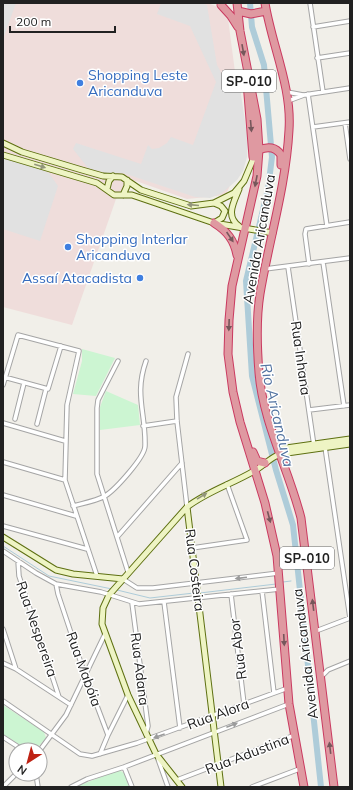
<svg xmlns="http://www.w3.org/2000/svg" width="353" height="790" viewBox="0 0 353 790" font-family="Mulish,sans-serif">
<rect width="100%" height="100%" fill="#f1efe9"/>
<path fill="#efdddb" d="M3,3H208L227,11L245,148L226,195L187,199L136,181L116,199L72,325L3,307Z"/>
<path fill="#ccf5d2" d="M82,349L115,358L96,396L73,394L82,361Z
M106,391L138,405L140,425L100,430V407Z
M3,705L44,732L46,738L35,750H28L3,734Z
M119,770L124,773L129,787H75Z"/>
<path fill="#e1e1e1" d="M3,3H16L3,39Z
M161,3H201L207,5L217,65L224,78L239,81L248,141L247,157L243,171L237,180L222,193L210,198L195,197L123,173H105L88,168L73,149L76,143L141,164L148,145L152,149L159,148L167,143L171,137L193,145L216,82L190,26L157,14Z
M3,158L28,164L49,173L58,186L40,241L3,229Z"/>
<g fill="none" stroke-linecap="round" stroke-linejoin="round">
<path stroke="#aeccd9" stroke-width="1" d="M3,546L49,576L112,589
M283,582L291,581
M117,590L150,598L194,593
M200,593L276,584"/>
<path stroke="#aeccd9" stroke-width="6" d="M250,3L252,27L264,65L272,157L268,189L246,281L252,376L276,470L293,525L321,787"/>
<defs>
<path id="street" d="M310,3L323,92
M313,27L350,21
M317,58L350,53
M287,92L303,95
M308,94L327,226
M288,101L304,95L350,88
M345,123L350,159
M313,127L350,122
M323,262L344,406
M309,264L305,234L306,229L350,222
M288,267L314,446
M265,269L350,258
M118,361L98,400L97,408V474L128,572
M4,377L48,389L61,346
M3,385L18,335L79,351L67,405L65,480L97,576
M309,410L350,405
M15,419L24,383
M3,423L65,441
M37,424L46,389
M143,426L177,421
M325,447L350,618
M3,462L65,480
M3,495L76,516
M73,506C84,503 96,501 105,496C115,490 145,457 145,446C146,413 134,395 146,361
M187,507L177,421L176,397L188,354
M3,526L87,549
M118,536L182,463
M192,548L247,540L227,484
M3,551L36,573L56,584L101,592L139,604L280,589
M18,561L19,576L59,697
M123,579L137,588H153L279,573
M56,584L58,594L82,666L108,735L100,754
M262,591L274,693
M231,594L244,704
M164,602L180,728
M132,603L148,726L146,734
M3,629L16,669
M316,631L350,618
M3,663L16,669L71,705
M322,676L328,670L350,661
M3,701L80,754L92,756L137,743L288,688
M108,735L128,695
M3,737L23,750
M40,750L66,715L105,634
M158,759L168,787
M124,767L132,787
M36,774L38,787
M177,780L295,735
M3,787L16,774
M71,787L87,779L124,767L289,704
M252,787L302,768"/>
<path id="secondary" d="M3,143L22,152L82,170L103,176L122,177L141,190L191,206L214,203L234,193L244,181L255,155
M3,155L97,183L114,195H132L214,223L273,233
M107,189L109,181L113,176
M123,195L127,186V180
M214,223L222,218L225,211L221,206L214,203
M239,226C225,216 234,202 239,189
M279,449L350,439
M187,507L221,787
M3,537L56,570L73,574L123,579
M182,787L156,754L128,695L102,624L103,608L109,595L187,507C208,491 232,484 254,471C263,466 270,458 280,454L350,444"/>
<path id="highway" d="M237,3L240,31L257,119L259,150L257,176L232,286L229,320L228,354L233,392L240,422L265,503L277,556L289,704L304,787
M265,3C272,46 292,87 289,130C286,186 269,240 260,294C256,319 257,348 259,373C263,423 289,470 301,518L334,787
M221,5L231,16L238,27
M238,11L251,14L266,11
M247,82L253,157
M259,150C268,146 276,147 281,155V165
M214,223C227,231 234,240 237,255
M253,452L257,461L265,463"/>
</defs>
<use href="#street" stroke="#a5a5a5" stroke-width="5.5"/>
<use href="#secondary" stroke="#5e7011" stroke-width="7"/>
<use href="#highway" stroke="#ca3a60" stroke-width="9"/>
<use href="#street" stroke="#fff" stroke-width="3.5"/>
<use href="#secondary" stroke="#eef4c4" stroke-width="5"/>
<use href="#highway" stroke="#df99a1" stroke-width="7"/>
</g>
<defs><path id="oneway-solid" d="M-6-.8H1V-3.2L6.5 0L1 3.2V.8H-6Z"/></defs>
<g fill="#76575b">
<use href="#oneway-solid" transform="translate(243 50) rotate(80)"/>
<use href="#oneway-solid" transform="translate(251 126) rotate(85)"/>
<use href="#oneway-solid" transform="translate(256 181) rotate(101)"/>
<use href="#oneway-solid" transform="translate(230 237) rotate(56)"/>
<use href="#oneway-solid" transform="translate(229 325) rotate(92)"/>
<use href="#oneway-solid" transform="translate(269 517) rotate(75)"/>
<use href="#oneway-solid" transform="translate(313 605) rotate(-97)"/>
<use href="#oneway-solid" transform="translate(284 640) rotate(87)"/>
<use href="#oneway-solid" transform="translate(330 748) rotate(-97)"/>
</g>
<g fill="#92957b">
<use href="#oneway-solid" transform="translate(40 166) rotate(17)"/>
<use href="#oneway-solid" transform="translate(193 205) rotate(-175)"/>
<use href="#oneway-solid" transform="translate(202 496) rotate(-32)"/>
</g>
<g fill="#9b9b9b">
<use href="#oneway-solid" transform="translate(241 578) rotate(173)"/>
<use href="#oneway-solid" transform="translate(232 725) rotate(-21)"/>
<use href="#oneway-solid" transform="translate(159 736) rotate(160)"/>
</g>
<g fill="#3f7fe0" stroke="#fff" stroke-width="1.5">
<circle cx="80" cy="83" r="4"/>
<circle cx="68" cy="247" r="4"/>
<circle cx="140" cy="278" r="4"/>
</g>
<g text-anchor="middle" stroke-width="3" stroke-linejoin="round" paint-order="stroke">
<g fill="#fff" stroke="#646464" stroke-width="1">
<rect x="222" y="70" width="54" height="22" rx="3"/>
<rect x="280" y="547" width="54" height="22" rx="3"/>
</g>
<g font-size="13" font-weight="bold" fill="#212121">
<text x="249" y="86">SP-010</text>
<text x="307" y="563">SP-010</text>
</g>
<g font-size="14" fill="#366cbe" stroke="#fff" text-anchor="start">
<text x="88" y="80">Shopping Leste<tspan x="88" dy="16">Aricanduva</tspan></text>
<text x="76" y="244">Shopping Interlar<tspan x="76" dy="16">Aricanduva</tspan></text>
<text x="132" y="283" text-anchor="end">Assaí Atacadista</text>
</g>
<g font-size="14" fill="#212121" stroke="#fff">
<text transform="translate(259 239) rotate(-80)" y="5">Avenida Aricanduva</text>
<text transform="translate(301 358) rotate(82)" y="5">Rua Inhana</text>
<text transform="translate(195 570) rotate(83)" y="5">Rua Costeira</text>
<text transform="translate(37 629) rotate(71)" y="5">Rua Nespereira</text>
<text transform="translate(238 649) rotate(-97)" y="5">Rua Abor</text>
<text transform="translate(305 654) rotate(-97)" y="5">Avenida Aricanduva</text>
<text transform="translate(84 669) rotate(70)" y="5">Rua Mabóia</text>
<text transform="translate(140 669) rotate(83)" y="5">Rua Adana</text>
<text transform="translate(218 714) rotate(-20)" y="5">Rua Alora</text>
<text transform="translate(247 754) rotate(-21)" y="5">Rua Adustina</text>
</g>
<g font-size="15" font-style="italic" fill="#5374a1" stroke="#fff">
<text transform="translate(277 415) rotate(77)" y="5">Rio Aricanduva</text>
</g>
</g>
<rect width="353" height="790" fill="none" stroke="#212121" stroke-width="8"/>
<g transform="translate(28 762) rotate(216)"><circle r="19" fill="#ffffff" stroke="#a6a6a6"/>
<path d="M0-3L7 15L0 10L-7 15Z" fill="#be2214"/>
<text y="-6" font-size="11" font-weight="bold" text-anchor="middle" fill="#212121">N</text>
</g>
<path d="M10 26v6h105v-6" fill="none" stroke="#212121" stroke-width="2"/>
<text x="16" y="26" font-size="12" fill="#212121" stroke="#ffffff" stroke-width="3" paint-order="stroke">200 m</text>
</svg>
